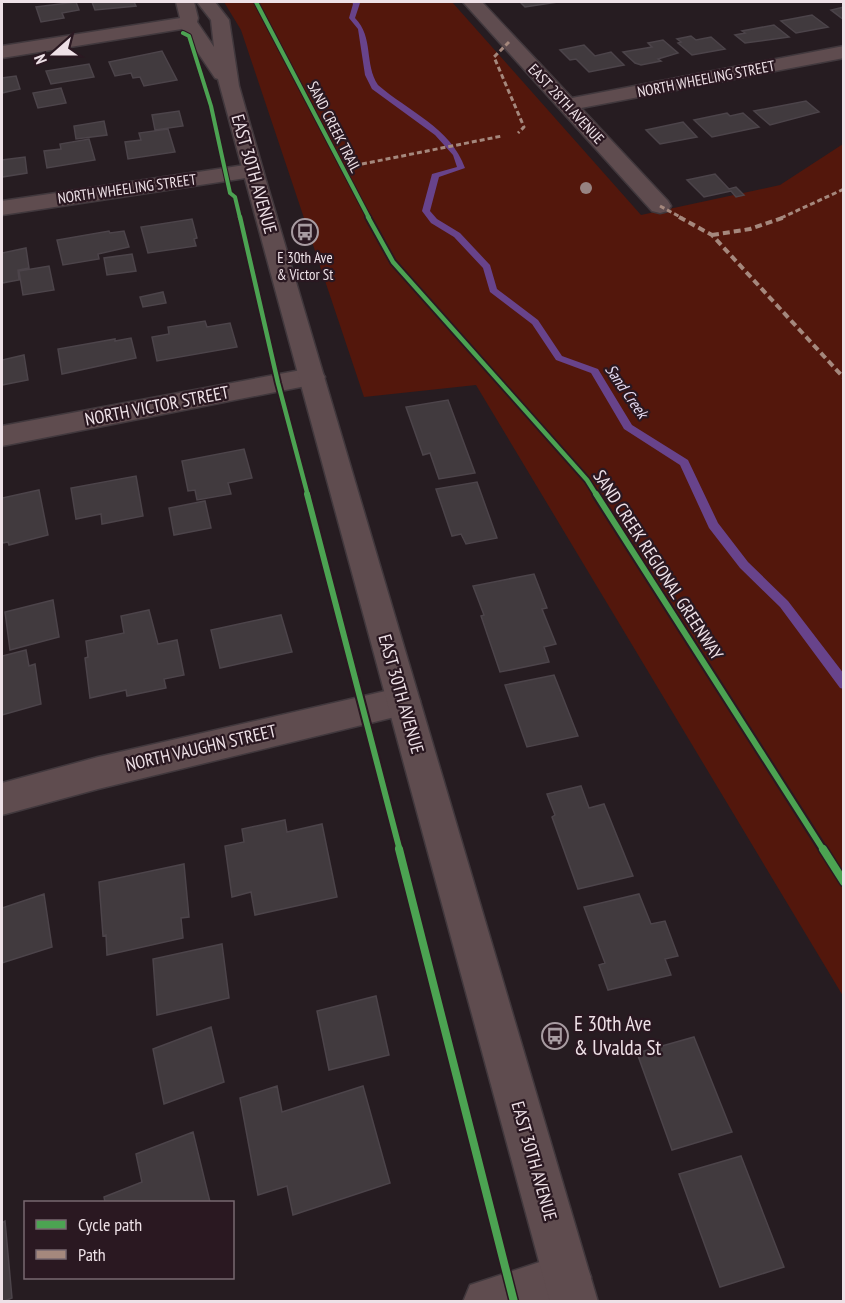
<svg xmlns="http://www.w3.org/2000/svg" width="845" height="1303" viewBox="0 0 845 1303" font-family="'PT Sans Narrow',sans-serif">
<rect width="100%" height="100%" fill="#261c21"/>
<path fill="#53170c" d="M224,2H452L641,215L780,185L843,144V996L476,385L364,397L241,30Z"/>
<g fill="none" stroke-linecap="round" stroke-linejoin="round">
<path fill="#68438b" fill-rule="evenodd" d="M352,2L360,3L355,18C374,37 364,64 378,85C408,111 451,128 465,168L439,177L430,211L437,219L460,233L490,265L497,289L538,320L562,356L598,369L632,425L688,460L718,523L748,562L788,601L844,674V689L840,688L780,607L740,568L709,528L680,465L624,429L591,373L556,360L532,324L490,292L483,268L454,237L431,223L422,211L432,174L457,167L453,155L435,135L372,89L365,75L358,29L349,18L353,4Z"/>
</g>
<path fill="#413a3e" stroke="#4c444a" stroke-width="1.5" d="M76,2L79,10L62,13L64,18L41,22L36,7Z
M92,2H134L136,6L95,10Z
M520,2H558L525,7Z
M844,7V20L831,10Z
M812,15L828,27L796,33L781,21Z
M774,25L789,37L745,43L735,35L745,33L742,31Z
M691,36L696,40L711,37L725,49L692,55L678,43L681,42L677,39Z
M663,40L678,53L658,59L661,61L641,65L635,63L623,52L652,47L648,43Z
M584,45L595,56L611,52L624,65L589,72L576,59L570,60L560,50Z
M162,51L177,80L144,86L140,77L133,78L131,73L115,76L109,62Z
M89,64L94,77L51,84L46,71Z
M16,76L20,89L2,93V78Z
M61,88L66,103L38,108L33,93Z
M806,101L819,112L770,125L754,111Z
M179,111L183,126L155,130L152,115Z
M727,113L730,116L743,113L759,127L712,137L694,120Z
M104,121L107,135L76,139L74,126Z
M683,122L697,137L660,144L646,130Z
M168,129L175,152L128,159L125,142L141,140L139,133Z
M89,139L95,160L47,168L44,151L61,149L60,144Z
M25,157L27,173L2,177V160Z
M715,174L729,189L736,187L744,195L736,197L731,191L704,197L687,180Z
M192,219L197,238L194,239L196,246L148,253L141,227Z
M109,231L110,233L124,231L129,247L98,254L99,259L63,265L57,240Z
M26,248L29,268L18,270L19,280L2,283V253Z
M132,254L136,271L107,275L104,258Z
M49,266L54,290L23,295L19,271Z
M163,292L166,303L143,307L140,297Z
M205,321L207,327L230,323L237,347L157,361L152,337L169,334L168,327Z
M131,338L136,358L62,374L58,349L115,339V341Z
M24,355L28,380L2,385V360Z
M448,400L475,473L439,479L430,453L423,455L406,407Z
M244,449L252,478L228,483L231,494L197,500L195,490L188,491L182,461Z
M136,476L143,516L102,524L101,514L76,519L71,488Z
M477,482L497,538L466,544L461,534L452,536L436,489Z
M39,490L48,535L9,545L8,542L2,543V498Z
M205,501L211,528L174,535L169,508Z
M534,574L547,608L542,609L556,644L544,647L549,662L500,672L481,616L484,615L473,586Z
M53,600L59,637L10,650L5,612Z
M149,610L158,644L177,640L184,675L164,679L166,688L127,696L126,690L90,698L85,658L88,657L86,641L124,633L121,616Z
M281,615L292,652L220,668L211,630Z
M26,650L29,666L35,664L41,704L2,715V656Z
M554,675L578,736L527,747L505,685Z
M581,786L589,808L604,804L633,876L578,889L552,817L555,815L547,794Z
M285,820L287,832L322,824L337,897L255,915L251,892L232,897L225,846L244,842L242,829Z
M184,864L189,917L181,918L183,938L107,955L106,935L103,936L99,882Z
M44,894L52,947L2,963V908Z
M639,894L651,924L665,921L678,956L665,959L671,975L608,990L599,965L605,963L584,907Z
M222,944L229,998L157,1015L153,959Z
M376,996L389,1055L329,1070L317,1011Z
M211,1027L224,1082L164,1104L153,1049Z
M694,1037L732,1132L672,1150L637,1053Z
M277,1086L282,1112L363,1086L390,1183L293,1215L287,1186L258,1195L240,1098Z
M193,1132L210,1202H105L104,1197L142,1182L136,1154Z
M741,1156L784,1267L720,1287L679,1174Z
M5,1221L12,1298L2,1302V1223Z"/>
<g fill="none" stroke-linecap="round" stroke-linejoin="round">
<defs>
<path id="minor" d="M463,2H482L572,98L844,46V58L581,108L668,201L671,206L668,211L660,213L652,211Z
M187,17L194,19L196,23L194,27L2,58V46Z
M252,164L260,166L263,171L260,176L2,215V201Z
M312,368L321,371L325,377L321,383L2,446V426Z
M403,687L415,691L420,701L415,711L403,715L98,789L2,815V783L98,757Z
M567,1253L584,1260L591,1277L584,1294L564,1302H463L470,1285Z"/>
<path id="tertiary" d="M176,2H194L198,18L197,22L214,47L211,20L197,2H215L229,20L239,86L267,184L598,1302H550L218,79L215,78L178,23L180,18Z"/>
</defs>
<use href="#minor" stroke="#41383d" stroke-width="3"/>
<use href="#tertiary" stroke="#41383d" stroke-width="3"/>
<use href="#minor" fill="#5f4c4f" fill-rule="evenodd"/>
<use href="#tertiary" fill="#5f4c4f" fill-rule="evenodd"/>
<path stroke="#a5887d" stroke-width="3" stroke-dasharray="5 3" stroke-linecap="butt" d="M509,42L494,57L524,127L518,133
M362,164L502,136
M660,206L682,218
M781,218L844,189"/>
<path stroke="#a5887d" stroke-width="4" stroke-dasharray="7 4" stroke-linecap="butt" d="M679,217L712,235L844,378
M712,235L750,229L785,217"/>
<defs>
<path id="cycleway-far3" d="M256,2L369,218
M183,33L189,36L211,106L230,193L235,197L240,218"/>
<path id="cycleway-far2" d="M240,217L278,383L308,496
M368,217L393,262L587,480L597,496"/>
<path id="cycleway-far1" d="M307,494L400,851
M596,494L824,851"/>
<path id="cycleway" d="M399,849L514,1302
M823,849L844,882"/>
</defs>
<use href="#cycleway-far3" stroke="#2a1821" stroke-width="6"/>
<use href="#cycleway-far2" stroke="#2a1821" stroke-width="8"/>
<use href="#cycleway-far1" stroke="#2a1821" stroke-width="10"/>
<use href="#cycleway" stroke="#2a1821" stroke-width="11"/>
<use href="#cycleway-far3" stroke="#4ca352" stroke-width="4"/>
<use href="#cycleway-far2" stroke="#4ca352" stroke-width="4.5"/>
<use href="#cycleway-far1" stroke="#4ca352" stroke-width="6"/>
<use href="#cycleway" stroke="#4ca352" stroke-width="8"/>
</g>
<circle fill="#978382" cx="586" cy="188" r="6"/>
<defs>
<symbol id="bus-ring" viewBox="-11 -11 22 22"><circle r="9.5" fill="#2a1821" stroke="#a89ca2" stroke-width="1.5"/><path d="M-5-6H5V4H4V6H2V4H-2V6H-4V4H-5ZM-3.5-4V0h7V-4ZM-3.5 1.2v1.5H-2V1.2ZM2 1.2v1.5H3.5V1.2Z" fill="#a89ca2"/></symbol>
</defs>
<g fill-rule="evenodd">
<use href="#bus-ring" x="290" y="217" width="30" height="30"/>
<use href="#bus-ring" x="540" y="1021" width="30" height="30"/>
</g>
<g text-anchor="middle" stroke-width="4.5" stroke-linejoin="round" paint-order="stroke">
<g font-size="15" fill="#eee1e7" stroke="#2a1821">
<text transform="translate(706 79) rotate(-11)" y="5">NORTH WHEELING STREET</text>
<text transform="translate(566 104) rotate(47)" y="5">EAST 28TH AVENUE</text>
<text transform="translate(334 127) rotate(63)" y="5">SAND CREEK TRAIL</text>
<text transform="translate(127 189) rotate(-8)" y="5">NORTH WHEELING STREET</text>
</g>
<g font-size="15" fill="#eee1e7" stroke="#2a1821">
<text x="305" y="263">E 30th Ave<tspan x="305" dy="17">&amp; Victor St</tspan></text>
</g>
<g font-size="16" font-style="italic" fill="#e4daf0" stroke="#2a1821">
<text transform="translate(627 391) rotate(55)" y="6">Sand Creek</text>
</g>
<g font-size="18" fill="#eee1e7" stroke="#2a1821">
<text transform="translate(254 174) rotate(74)" y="6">EAST 30TH AVENUE</text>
<text transform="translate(157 406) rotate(-11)" y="6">NORTH VICTOR STREET</text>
<text transform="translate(658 565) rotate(57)" y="6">SAND CREEK REGIONAL GREENWAY</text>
<text transform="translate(401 694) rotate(74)" y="6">EAST 30TH AVENUE</text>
<text transform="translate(201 748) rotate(-13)" y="6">NORTH VAUGHN STREET</text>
<text transform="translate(534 1161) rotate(74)" y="6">EAST 30TH AVENUE</text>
</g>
<g font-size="21" fill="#eee1e7" stroke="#2a1821" text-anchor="start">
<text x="574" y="1031">E 30th Ave<tspan x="574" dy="24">&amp; Uvalda St</tspan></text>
</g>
</g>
<rect width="845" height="1303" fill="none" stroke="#eee1e7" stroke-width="6"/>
<rect x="24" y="1201" width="210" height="78" fill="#2a1821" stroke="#786870" stroke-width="1.5"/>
<rect x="36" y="1220" width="30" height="9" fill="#4ca352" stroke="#786870" stroke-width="1.5"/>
<text x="78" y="1231" font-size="18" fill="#eee1e7">Cycle path</text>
<rect x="36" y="1250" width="30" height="9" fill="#a5887d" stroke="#786870" stroke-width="1.5"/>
<text x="78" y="1261" font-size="18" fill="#eee1e7">Path</text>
<g transform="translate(54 54) rotate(249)" stroke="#2a1821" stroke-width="4.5" paint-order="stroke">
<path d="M0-4.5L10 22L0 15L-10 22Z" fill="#eee1e7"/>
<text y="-9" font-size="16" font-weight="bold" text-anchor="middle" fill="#eee1e7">N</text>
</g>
</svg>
